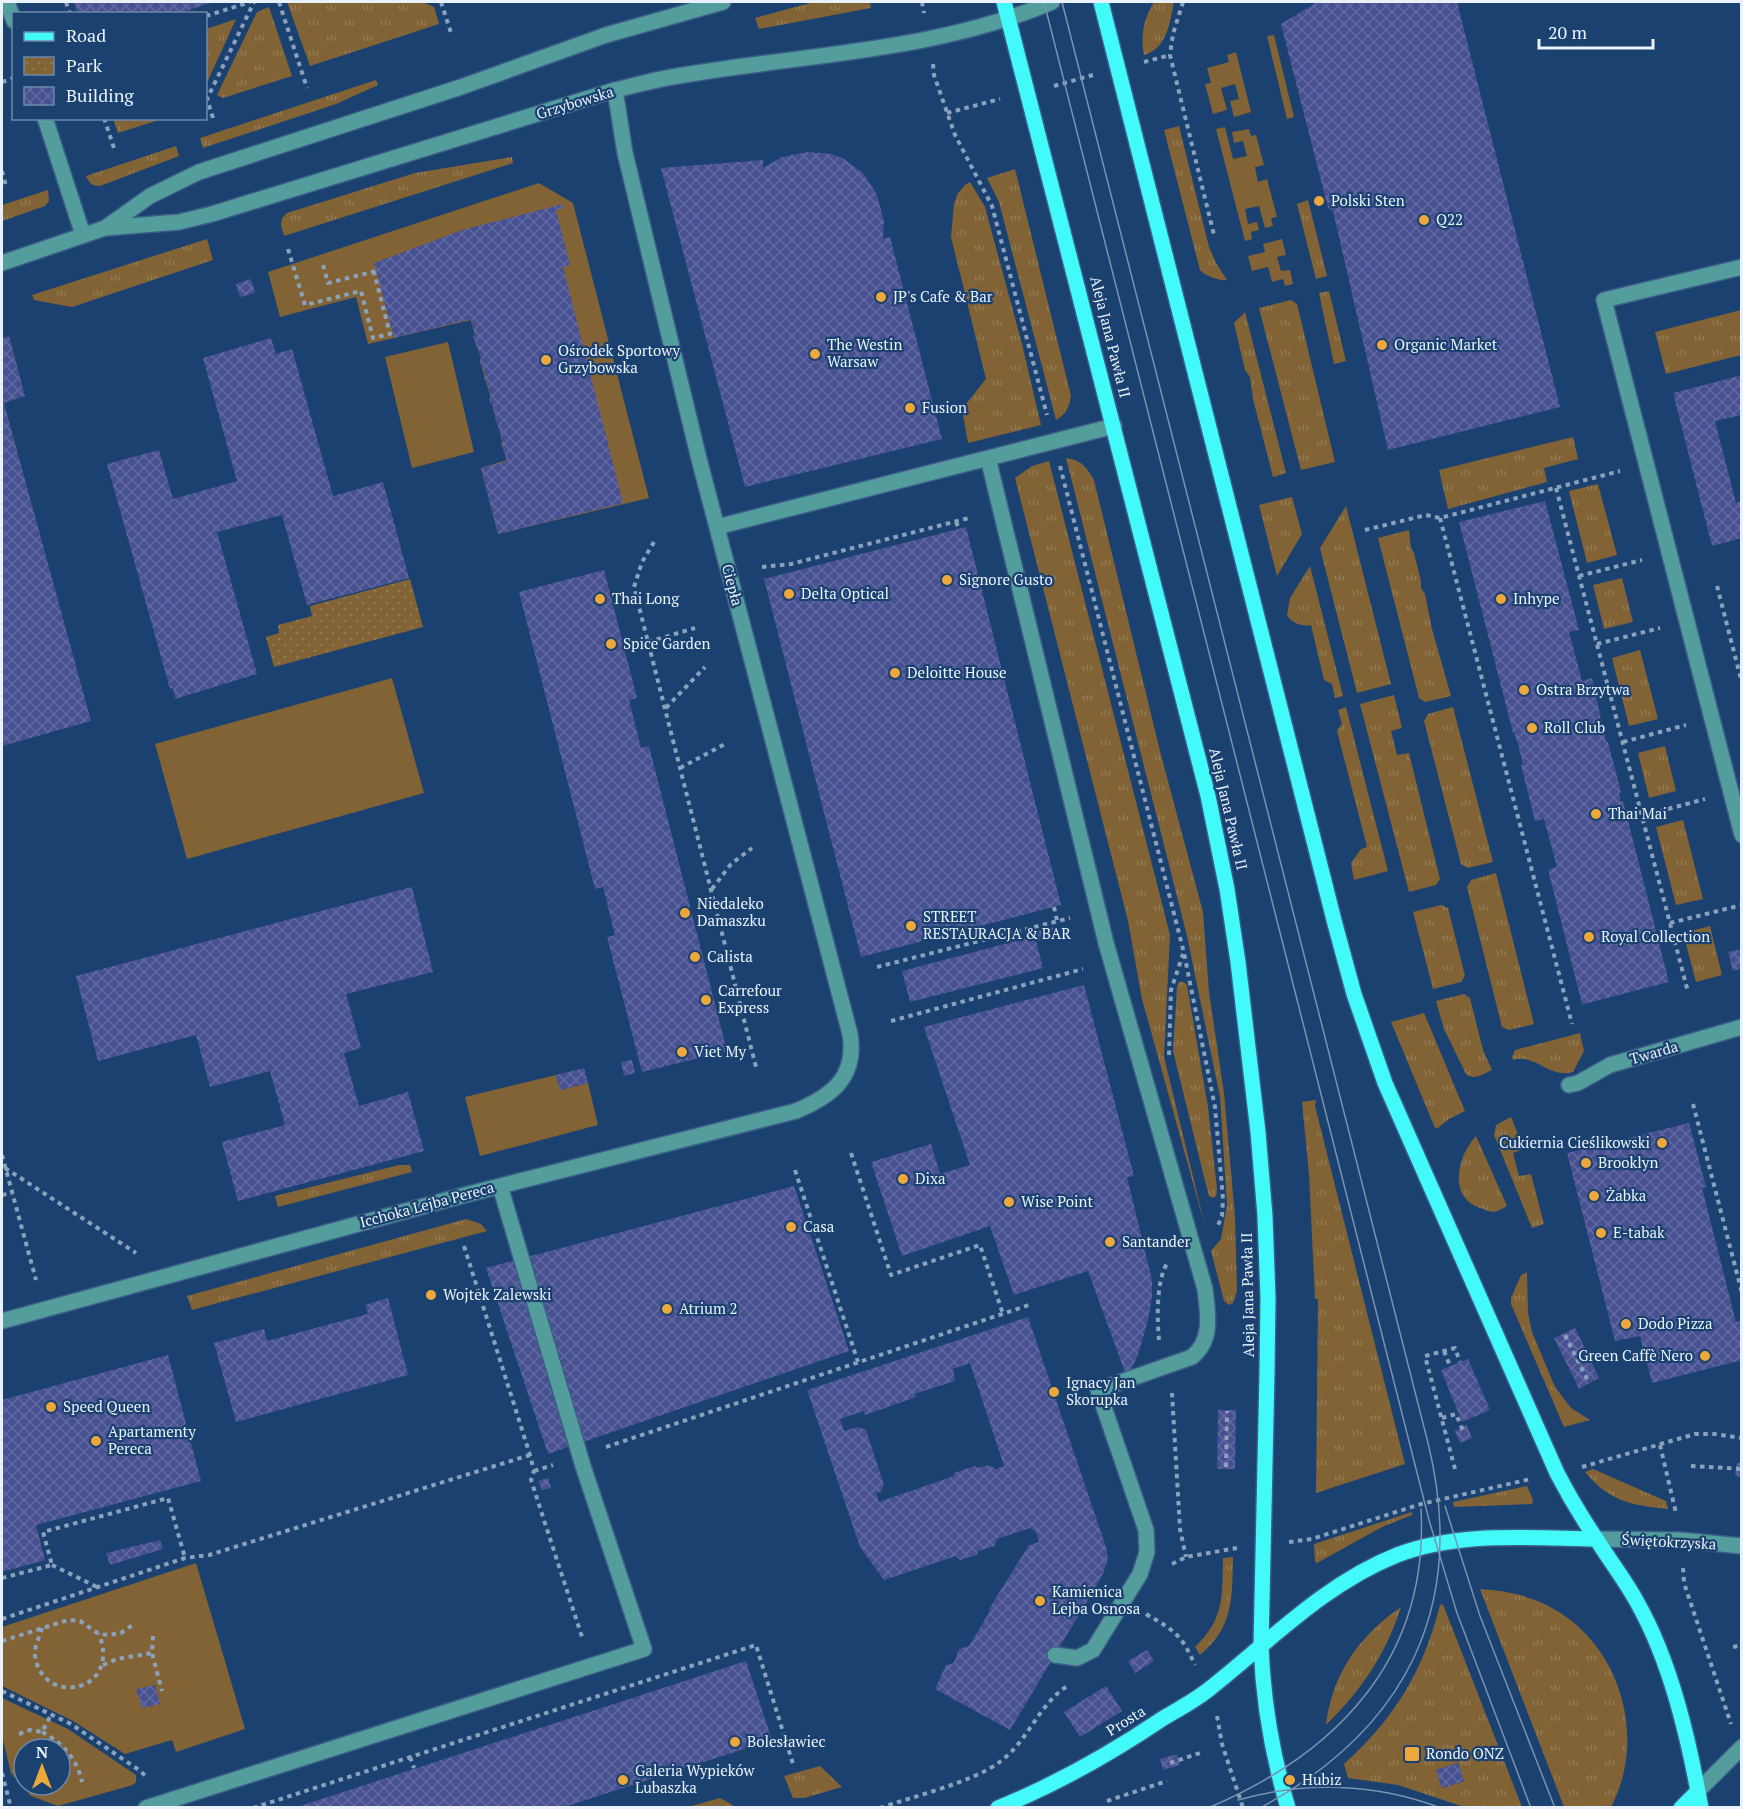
<svg xmlns="http://www.w3.org/2000/svg" width="1743" height="1809" viewBox="0 0 1743 1809" font-family="'PT Serif',serif">
<defs>
<pattern id="grass-tufts" width="24" height="20" patternUnits="userSpaceOnUse" patternTransform="scale(1.5)"><rect width="24" height="20" fill="#826335"/><path d="M3 7l-1-3M5 7V3M7 7l1-3M15 17l-1-3M17 17v-4M19 17l1-3" fill="none" stroke="#947a53"/></pattern>
<pattern id="park-dots" width="8" height="8" patternUnits="userSpaceOnUse" patternTransform="scale(1.5)"><rect width="8" height="8" fill="#826335"/><path d="M2 2h.1M6 6h.1" fill="none" stroke="#947a53" stroke-width="1.8" stroke-linecap="round"/></pattern>
<pattern id="building-cross-hatch" width="8" height="8" patternUnits="userSpaceOnUse" patternTransform="scale(1.5)"><rect width="8" height="8" fill="#475191"/><path d="M0 0l8 8M0 8l8-8" fill="none" stroke="#626aa1"/></pattern>
</defs>
<rect width="100%" height="100%" fill="#1a416f"/>
<path fill="url(#grass-tufts)" fill-rule="evenodd" d="M287,2H423L434,7L439,24L310,66Z
M814,2H870L871,8L759,29L755,18Z
M1154,2H1174C1170,22 1167,49 1144,55C1140,36 1144,18 1154,2Z
M269,7L292,76L223,98L217,95L257,12Z
M236,19L206,85V29Z
M376,80L378,85L336,104L203,148L200,138Z
M113,118H162V119L118,133Z
M1179,126L1209,247L1216,263L1227,280C1219,281 1205,276 1200,270L1164,130Z
M176,146L179,156L100,186C92,186 89,183 86,176Z
M512,157L513,163L284,236L281,225L282,218L287,213L415,173Z
M1015,169L1071,396C1069,408 1066,414 1056,420L999,202L987,178Z
M970,182L985,207L1022,344L1041,425L968,443L962,409L986,379L951,237L954,203L958,193L965,185Z
M48,190L49,201L45,206L2,221V205Z
M1308,200L1327,276L1316,279L1297,204Z
M207,239L213,260L72,307L34,300L32,295Z
M1329,291L1346,361L1334,364L1319,293Z
M1291,300L1297,304L1335,462L1301,470L1259,308Z
M1741,310V355L1666,374L1655,332Z
M1245,312L1286,473L1273,477L1253,399L1250,377L1245,370L1234,323Z
M1573,437L1578,459L1544,468L1547,482L1448,509L1439,470Z
M1066,458C1081,460 1086,466 1094,480L1161,755L1203,912L1209,992L1224,1093L1235,1217L1237,1291L1233,1303L1229,1305L1224,1301L1211,1251L1221,1239L1227,1205L1220,1097L1187,936Z
M1049,461L1170,935L1164,1057L1205,1226L1142,999L1128,921L1015,478L1032,466Z
M1598,484L1617,555L1587,563L1569,491Z
M1292,497L1302,534L1277,576L1259,505Z
M1346,506L1391,684L1357,693L1320,548Z
M1409,530L1411,548L1414,553L1421,581V588L1425,594L1432,629L1451,696L1425,702L1419,698L1378,538Z
M1310,566L1343,696L1335,698L1332,684L1324,680L1311,625C1303,627 1291,623 1287,615L1290,598Z
M1622,578L1633,622L1604,629L1593,585Z
M1640,650L1658,719L1629,726L1612,658Z
M1394,695L1402,728L1391,731L1397,755L1409,753L1440,879L1436,885L1409,892L1360,704Z
M1346,707L1388,871L1354,880L1351,863L1361,849L1367,847L1337,731L1342,724L1338,710Z
M1453,707L1493,862L1468,868L1461,864L1424,721L1428,714Z
M1665,746L1676,791L1649,798L1638,753Z
M1683,820L1703,899L1676,905L1656,827Z
M1496,873L1534,1024L1509,1030L1502,1027L1467,887L1471,880Z
M1441,905L1448,908L1465,976L1461,982L1433,989L1413,912Z
M1710,926L1722,975L1696,982L1683,933Z
M1179,982H1184L1187,985L1208,1107L1217,1189L1216,1196L1213,1198L1209,1196L1204,1177L1173,1051L1177,987Z
M1464,994L1470,998L1483,1050L1492,1070C1483,1074 1474,1081 1466,1074L1444,1029L1436,1001Z
M1424,1013L1465,1111L1449,1119L1438,1128H1435L1391,1022Z
M1580,1033L1584,1051L1573,1072C1549,1079 1535,1053 1513,1060L1512,1057L1515,1050Z
M1316,1100L1315,1106L1405,1464L1316,1493L1318,1299H1315L1309,1174L1302,1102Z
M1511,1117L1524,1149L1513,1153L1519,1176L1531,1174L1544,1224L1532,1228L1494,1135L1496,1125Z
M1476,1136L1507,1206C1503,1208 1498,1211 1494,1212C1490,1212 1484,1209 1480,1208C1447,1197 1458,1155 1476,1136Z
M399,1165H410L412,1172L278,1207L275,1196Z
M466,1219L481,1224L487,1231L192,1310L187,1296Z
M1527,1272L1528,1313L1532,1332L1555,1387L1571,1408L1590,1420L1564,1427L1511,1304V1298L1521,1275Z
M1593,1469L1666,1501L1668,1509C1631,1505 1610,1502 1585,1472Z
M1527,1486L1533,1500L1532,1504L1454,1507L1453,1502Z
M1412,1512V1515L1382,1527L1317,1563L1315,1562L1314,1544Z
M1233,1557C1232,1597 1234,1627 1200,1655L1195,1647C1225,1618 1222,1596 1223,1558Z
M1480,1589C1508,1591 1534,1596 1559,1612C1623,1652 1646,1741 1611,1807H1564Z
M1442,1604L1444,1607L1522,1807H1464L1398,1785L1348,1778L1344,1764C1394,1719 1423,1672 1440,1605ZM1458,1763L1464,1781L1442,1788L1436,1770Z
M1401,1607C1386,1654 1361,1691 1326,1725C1332,1674 1359,1636 1401,1607Z
M820,1766L842,1787L804,1798H793L784,1776Z
M720,1798L736,1807H688Z"/>
<path fill="url(#park-dots)" d="M410,579L423,627L274,667L266,637L279,633L278,625L312,616L310,606Z"/>
<path fill="#826335" fill-rule="evenodd" d="M1274,35L1294,117L1287,119L1267,36Z
M1236,52L1251,112L1234,117L1230,101L1239,99L1235,84L1221,88L1227,110L1213,114L1205,84L1211,83L1207,68L1229,62L1227,55Z
M1225,127L1233,159L1247,156L1243,141L1234,143L1232,132L1249,129L1251,136L1256,135L1264,165L1255,167L1258,182L1267,179L1277,217L1271,218L1273,226L1265,228L1259,206L1245,209L1248,224L1257,222L1259,230L1251,232L1252,239L1245,241L1216,129Z
M539,183L573,203L649,498L498,534L481,468L507,460L501,443L502,442L498,423L495,419H496L492,403H490L489,399L491,398L480,362L481,357L473,336L475,335L471,320L368,344L356,297L280,317L268,272Z
M1282,239L1286,255L1277,257L1281,271L1290,270L1293,284L1285,286L1283,279L1272,282L1268,267L1252,271L1248,256L1265,252L1263,244Z
M448,342L474,452L412,468L385,357Z
M392,678L424,793L187,859L155,744Z
M556,1075L560,1090L588,1083L598,1125L480,1156L465,1097Z
M196,1563L245,1729L176,1752L172,1740L125,1754L73,1721L2,1686V1627Z
M2,1698L68,1729L136,1775V1782L133,1785L58,1806L31,1796L11,1773L2,1736ZM24,1749H60V1785H24Z"/>
<path fill="url(#building-cross-hatch)" fill-rule="evenodd" d="M74,2H213L177,14H78Z
M1317,2H1457L1560,407L1388,450L1333,211L1328,208L1281,24Z
M807,152L832,154L844,159L864,174L877,195L884,221L883,239L890,237L942,439L745,487L661,168L763,160V168L782,157Z
M563,204V208L556,210L570,265L563,267L623,503L498,534L481,468L507,461L501,443H503L497,422L496,423L495,419H496L492,403H490L489,399L491,398L487,381H485L484,378L486,377L480,362L481,358L473,336L475,335L471,319L394,338L374,263L462,230Z
M251,279L255,293L240,297L236,284Z
M9,336L25,396L4,403L91,721L2,746V338Z
M271,338L276,354L292,349L333,496L383,482L409,578L307,605L282,515L217,532L257,674L175,699L173,688L170,689L107,464L159,450L173,499L237,481L203,358Z
M1742,375V415L1715,421L1736,503L1742,501V538L1712,546L1673,393Z
M1545,501L1579,630L1569,632L1582,681L1592,678L1606,742H1608L1621,792L1619,793L1621,802L1623,801L1669,982L1584,1004H1582L1548,870L1557,867L1544,819L1535,821L1521,765H1523L1519,748L1514,732L1513,733L1459,522Z
M966,527L1061,905L861,957L764,579Z
M604,570L637,698L629,700L641,748L649,746L727,1051L642,1072L607,937L615,935L603,887L595,889L519,592Z
M412,887L433,972L346,994L361,1048L344,1053L359,1106L408,1092L424,1151L238,1201L222,1142L285,1125L270,1071L210,1087L196,1035L98,1061L76,976Z
M1056,927L1059,936L1039,941L1036,931Z
M1035,936L1043,968L910,1002L902,971Z
M1742,949V968L1733,971L1728,952Z
M1084,985L1134,1176L1127,1177L1152,1280V1296L1148,1320L1138,1355L1127,1378L1088,1271L1014,1295L990,1226L902,1256L871,1162L931,1144L940,1174L970,1165L924,1027Z
M632,1060L635,1073L624,1076L621,1062Z
M584,1068L588,1083L560,1090L556,1075Z
M1689,1123L1706,1187L1702,1188L1736,1322L1740,1321L1742,1328V1360L1652,1383L1640,1336L1615,1341L1567,1153Z
M794,1186L849,1351L548,1454L486,1268Z
M388,1298L408,1375L236,1422L214,1343L264,1329L267,1341L368,1314L365,1305Z
M1028,1317L1106,1547L1108,1560L1102,1576L1010,1730L935,1689L946,1665L954,1663L959,1649L969,1646L990,1611L989,1609L1029,1545L1039,1542L1036,1532L1030,1528L997,1539L995,1546L978,1551L977,1555L960,1560L956,1556L884,1580L860,1547L807,1390ZM970,1363L1004,1466L996,1469L989,1465L978,1468L975,1466L954,1473V1476L879,1502L876,1493L881,1492L884,1485L866,1430L858,1427L844,1431L840,1419L864,1411L865,1415L916,1397L914,1394L955,1381L953,1369Z
M1575,1328L1599,1378L1579,1389L1554,1338Z
M168,1355L201,1481L36,1525L45,1560L2,1572V1400Z
M1468,1359L1490,1410L1462,1422L1441,1370Z
M1218,1410H1236L1235,1469H1217Z
M1467,1425L1472,1438L1460,1443L1455,1431Z
M1737,1463H1742V1477L1735,1476Z
M548,1478L551,1488L542,1490L538,1481Z
M160,1540L163,1549L110,1565L106,1553Z
M1147,1650L1154,1661L1135,1673L1128,1661Z
M746,1661L772,1740L561,1808H294Z
M155,1685L160,1704L142,1708L136,1689Z
M1106,1686L1122,1711L1080,1737L1064,1712Z
M1177,1754L1180,1765L1163,1770L1160,1759Z
M1458,1763L1464,1781L1442,1788L1436,1770Z"/>
<g fill="none" stroke-linecap="round" stroke-linejoin="round">
<defs>
<path id="minor" d="M7,2L14,21
M45,118L83,235
M105,228L150,196L199,172L461,87L606,35L723,2
M2,263L105,228L179,222L212,214L615,90C634,86 653,80 672,77C800,54 931,53 1052,2
M1742,267L1604,300L1742,835
M988,458L1106,943L1205,1289C1208,1314 1213,1340 1192,1357L1098,1390L1146,1530L1147,1552L1140,1574L1093,1650L1077,1658L1055,1655
M717,527L1114,426
M1569,1085L1578,1083L1610,1065L1742,1027
M2,1321L461,1196L796,1111C832,1096 857,1077 850,1034L699,459L625,153L615,90
M1596,1539L1680,1540L1742,1546
M1698,1791L1742,1747
M146,1808L644,1649L583,1466L500,1186"/>
<path id="major" d="M1004,2L1208,796L1227,889L1238,962L1258,1132L1265,1216L1268,1298L1267,1372L1261,1646C1263,1701 1272,1754 1288,1808
M1101,2L1335,924L1354,994L1385,1083L1557,1473C1569,1496 1582,1518 1597,1540C1610,1561 1625,1580 1637,1602C1671,1662 1689,1740 1701,1808
M998,1808C1057,1784 1110,1754 1162,1719C1177,1710 1194,1701 1208,1690C1269,1642 1324,1584 1397,1555C1459,1531 1530,1538 1596,1539
M1681,1808L1698,1791"/>
</defs>
<use href="#minor" stroke="#3b5d86" stroke-width="18"/>
<use href="#major" stroke="#3b5d86" stroke-width="18"/>
<path stroke="#8ba2bd" stroke-width="4" stroke-dasharray="4.5 4.5" stroke-linecap="butt" d="M66,2L70,14
M279,2L307,88
M441,2L451,33
M922,2L924,13
M1183,2L1173,34L1170,55L1214,235
M206,16L250,2
M1144,62L1170,55
M933,64L934,75L955,135L992,206L1047,415
M2,82L14,78
M1054,86L1093,75
M947,113L1000,99
M104,118L115,151
M213,118L207,99L254,2
M2,171L6,186
M288,249L305,305L361,291L373,338L390,334L374,272
M323,265L328,283L376,271
M1060,466L1184,953L1215,1107L1223,1199L1222,1216L1217,1228
M1556,488L1688,992
M1440,518L1572,1024
M956,522L959,529
M1365,530L1426,515L1440,518L1620,471
M654,542L642,562L634,587L756,1067
M762,567L791,564L969,518
M1579,576L1642,560
M1717,586L1742,683
M648,642L695,628
M1597,644L1660,628
M666,708L705,667
M1623,742L1686,725
M680,768L725,744
M1642,816L1705,799
M712,889L731,864L752,848
M1054,907L1057,921
M1670,923L1742,905
M877,967L1070,918
M891,1021L1083,969
M1169,1055L1171,990L1183,954
M1693,1104L1742,1293
M851,1153L891,1275L980,1245L1003,1314
M2,1155L36,1280
M5,1168L136,1253
M795,1170L858,1362
M2,1195L12,1193
M464,1246L530,1455L534,1471L531,1480L583,1640
M1565,1335L1589,1383
M1159,1340C1157,1320 1156,1279 1168,1262
M1444,1351L1450,1366
M1172,1393L1180,1529L1186,1557
M1442,1418L1456,1414L1464,1433
M1660,1445L1676,1513
M606,1447L1032,1304
M1691,1466L1742,1469
M1226,1467L1227,1411
M1582,1467L1695,1434H1714L1742,1438
M1455,1469L1425,1356L1455,1348L1460,1362
M534,1471L553,1465
M1289,1542L1312,1539L1421,1504L1531,1479
M1172,1564L1186,1557L1237,1548
M52,1565L97,1587
M1683,1568L1684,1583L1731,1724
M2,1578L52,1565L43,1532L168,1498L185,1558
M1146,1614C1175,1631 1181,1634 1195,1665
M2,1619L185,1558L209,1555L530,1455
M42,1628C40,1636 34,1647 35,1655C41,1707 122,1694 99,1634
M153,1636L152,1653L162,1691
M2,1641L68,1620L80,1621L99,1634L109,1635L121,1633L134,1624
M1733,1647L1742,1645
M103,1665L117,1659L152,1653
M2,1691L71,1724L139,1770L148,1778
M1217,1716L1222,1744L1243,1808
M42,1732C63,1743 77,1759 82,1782
M19,1734L30,1730L42,1732L51,1715
M410,1757L414,1768
M1170,1763L1200,1753
M2,1773L11,1808
M1107,1801L1167,1781
M253,1808L756,1645L793,1764
M880,1808C914,1796 974,1782 1001,1761C1029,1740 1039,1703 1069,1685"/>
<use href="#minor" stroke="#539e9d" stroke-width="15"/>
<use href="#major" stroke="#43fafa" stroke-width="15"/>
<path stroke="#7a93b1" stroke-width="1.5" d="M1044,2L1429,1520L1457,1613L1531,1808
M1062,2L1428,1443C1468,1606 1407,1729 1260,1808
M1445,1506L1480,1616L1555,1808
M1238,1800C1305,1781 1375,1783 1441,1808
M1208,1808C1338,1753 1429,1658 1421,1509"/>
</g>
<g fill="#eda83b" stroke="#1a416f" stroke-width="2">
<circle cx="1319" cy="201" r="6"/>
<circle cx="1424" cy="220" r="6"/>
<circle cx="881" cy="297" r="6"/>
<circle cx="1382" cy="345" r="6"/>
<circle cx="815" cy="354" r="6"/>
<circle cx="546" cy="360" r="6"/>
<circle cx="910" cy="408" r="6"/>
<circle cx="947" cy="580" r="6"/>
<circle cx="789" cy="594" r="6"/>
<circle cx="600" cy="599" r="6"/>
<circle cx="1501" cy="599" r="6"/>
<circle cx="611" cy="644" r="6"/>
<circle cx="895" cy="673" r="6"/>
<circle cx="1524" cy="690" r="6"/>
<circle cx="1532" cy="728" r="6"/>
<circle cx="1596" cy="814" r="6"/>
<circle cx="685" cy="913" r="6"/>
<circle cx="911" cy="926" r="6"/>
<circle cx="1589" cy="937" r="6"/>
<circle cx="695" cy="957" r="6"/>
<circle cx="706" cy="1000" r="6"/>
<circle cx="682" cy="1052" r="6"/>
<circle cx="1662" cy="1143" r="6"/>
<circle cx="1586" cy="1163" r="6"/>
<circle cx="903" cy="1179" r="6"/>
<circle cx="1594" cy="1196" r="6"/>
<circle cx="1009" cy="1202" r="6"/>
<circle cx="791" cy="1227" r="6"/>
<circle cx="1601" cy="1233" r="6"/>
<circle cx="1110" cy="1242" r="6"/>
<circle cx="431" cy="1295" r="6"/>
<circle cx="667" cy="1309" r="6"/>
<circle cx="1626" cy="1324" r="6"/>
<circle cx="1705" cy="1356" r="6"/>
<circle cx="1054" cy="1392" r="6"/>
<circle cx="51" cy="1407" r="6"/>
<circle cx="96" cy="1441" r="6"/>
<circle cx="1040" cy="1601" r="6"/>
<circle cx="735" cy="1742" r="6"/>
<rect x="1404" y="1746" width="16" height="16" rx="3"/>
<circle cx="623" cy="1780" r="6"/>
<circle cx="1290" cy="1780" r="6"/>
</g>
<g text-anchor="middle" stroke-width="4.5" stroke-linejoin="round" paint-order="stroke">
<g font-size="15" fill="#e9f2fd" stroke="#1a416f">
<text transform="translate(575 103) rotate(-17)" y="5">Grzybowska</text>
<text transform="translate(1110 337) rotate(76)" y="5">Aleja Jana Pawła II</text>
<text transform="translate(732 585) rotate(75)" y="5">Ciepła</text>
<text transform="translate(1228 809) rotate(77)" y="5">Aleja Jana Pawła II</text>
<text transform="translate(1654 1053) rotate(-16)" y="5">Twarda</text>
<text transform="translate(427 1205) rotate(-15)" y="5">Icchoka Lejba Pereca</text>
<text transform="translate(1248 1295) rotate(-91)" y="5">Aleja Jana Pawła II</text>
<text transform="translate(1669 1542) rotate(3)" y="5">Świętokrzyska</text>
<text transform="translate(1126 1721) rotate(-32)" y="5">Prosta</text>
</g>
<g font-size="15" fill="#e9f2fd" stroke="#1a416f" text-anchor="start">
<text x="1331" y="206">Polski Sten</text>
<text x="1436" y="225">Q22</text>
<text x="893" y="302">JP's Cafe &amp; Bar</text>
<text x="827" y="350">The Westin<tspan x="827" dy="17">Warsaw</tspan></text>
<text x="1394" y="350">Organic Market</text>
<text x="558" y="356">Ośrodek Sportowy<tspan x="558" dy="17">Grzybowska</tspan></text>
<text x="922" y="413">Fusion</text>
<text x="959" y="585">Signore Gusto</text>
<text x="801" y="599">Delta Optical</text>
<text x="612" y="604">Thai Long</text>
<text x="1513" y="604">Inhype</text>
<text x="623" y="649">Spice Garden</text>
<text x="907" y="678">Deloitte House</text>
<text x="1536" y="695">Ostra Brzytwa</text>
<text x="1544" y="733">Roll Club</text>
<text x="1608" y="819">Thai Mai</text>
<text x="697" y="909">Niedaleko<tspan x="697" dy="17">Damaszku</tspan></text>
<text x="923" y="922">STREET<tspan x="923" dy="17">RESTAURACJA &amp; BAR</tspan></text>
<text x="1601" y="942">Royal Collection</text>
<text x="707" y="962">Calista</text>
<text x="718" y="996">Carrefour<tspan x="718" dy="17">Express</tspan></text>
<text x="694" y="1057">Viet My</text>
<text x="1650" y="1148" text-anchor="end">Cukiernia Cieślikowski</text>
<text x="1598" y="1168">Brooklyn</text>
<text x="915" y="1184">Dixa</text>
<text x="1606" y="1201">Żabka</text>
<text x="1021" y="1207">Wise Point</text>
<text x="803" y="1232">Casa</text>
<text x="1613" y="1238">E-tabak</text>
<text x="1122" y="1247">Santander</text>
<text x="443" y="1300">Wojtek Zalewski</text>
<text x="679" y="1314">Atrium 2</text>
<text x="1638" y="1329">Dodo Pizza</text>
<text x="1693" y="1361" text-anchor="end">Green Caffè Nero</text>
<text x="1066" y="1388">Ignacy Jan<tspan x="1066" dy="17">Skorupka</tspan></text>
<text x="63" y="1412">Speed Queen</text>
<text x="108" y="1437">Apartamenty<tspan x="108" dy="17">Pereca</tspan></text>
<text x="1052" y="1597">Kamienica<tspan x="1052" dy="17">Lejba Osnosa</tspan></text>
<text x="747" y="1747">Bolesławiec</text>
<text x="1426" y="1759">Rondo ONZ</text>
<text x="635" y="1776">Galeria Wypieków<tspan x="635" dy="17">Lubaszka</tspan></text>
<text x="1302" y="1785">Hubiz</text>
</g>
</g>
<rect width="1743" height="1809" fill="none" stroke="#e9f2fd" stroke-width="6"/>
<rect x="12" y="12" width="195" height="108" fill="#1a416f" stroke="#6d88a8" stroke-width="1.5"/>
<rect x="24" y="32" width="30" height="9" fill="#43fafa" stroke="#6d88a8" stroke-width="1.5"/>
<text x="66" y="42" font-size="18" fill="#e9f2fd">Road</text>
<rect x="24" y="57" width="30" height="18" fill="url(#park-dots)" stroke="#6d88a8" stroke-width="1.5"/>
<text x="66" y="72" font-size="18" fill="#e9f2fd">Park</text>
<rect x="24" y="87" width="30" height="18" fill="url(#building-cross-hatch)" stroke="#6d88a8" stroke-width="1.5"/>
<text x="66" y="102" font-size="18" fill="#e9f2fd">Building</text>
<g transform="translate(42 1767)"><circle r="28" fill="#1a416f" stroke="#6d88a8" stroke-width="1.5"/>
<path d="M0-4.5L10 22L0 15L-10 22Z" fill="#eda83b"/>
<text y="-9" font-size="16" font-weight="bold" text-anchor="middle" fill="#e9f2fd">N</text>
</g>
<path d="M1539 39v9h114v-9" fill="none" stroke="#e9f2fd" stroke-width="3"/>
<text x="1548" y="39" font-size="18" fill="#e9f2fd" stroke="#1a416f" stroke-width="4.5" paint-order="stroke">20 m</text>
</svg>
